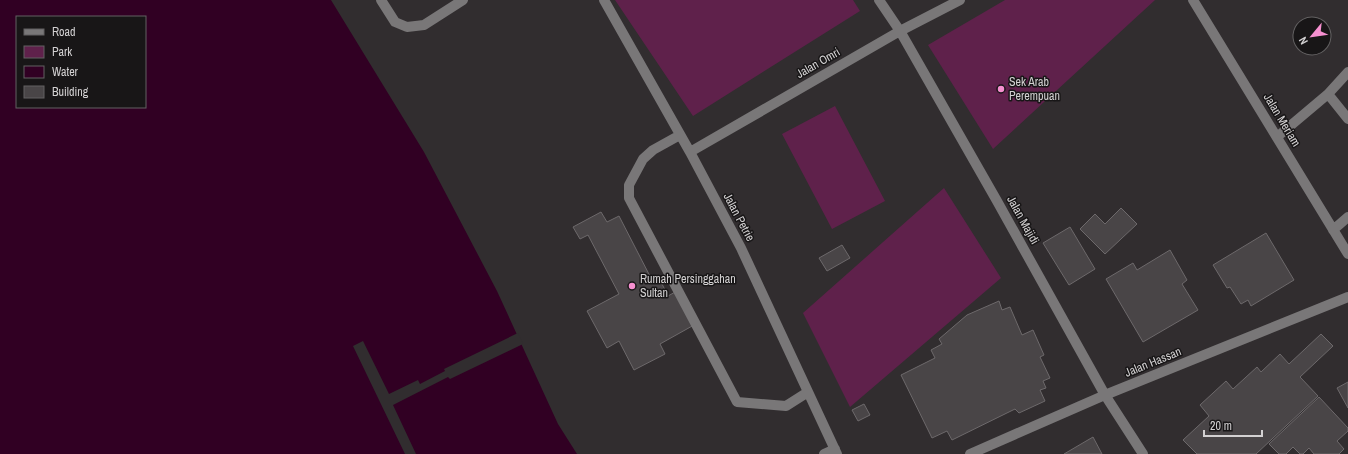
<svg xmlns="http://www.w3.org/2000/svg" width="1348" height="454" viewBox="0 0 1348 454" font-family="'Archivo Narrow',sans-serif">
<rect width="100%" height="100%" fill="#312d2f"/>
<path fill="#5f214b" d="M615,0H853L860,11L693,116Z
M1005,0H1155L993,149L928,45Z
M835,106L885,201L832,229L782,134Z
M944,188L1001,278L850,407L803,313Z"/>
<path fill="#310023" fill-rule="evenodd" d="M0,0H331L424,152L497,291L558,424L577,454H0ZM17,17H145V107H17Z"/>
<path fill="#312d2f" d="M518,333L523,344L450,379L448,377L393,405L416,454H405L353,346L363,341L389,394L418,380L420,384L445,371L444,369Z"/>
<path fill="#494547" stroke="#6d696b" d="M1121,208L1137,224L1105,254L1080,229L1095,214L1105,224Z
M601,212L607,222L619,216L653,282L659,278L668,296L677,291L694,325L660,344L665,354L634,370L619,341L607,348L587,311L619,294L588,235L580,239L573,227Z
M1070,227L1095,269L1069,285L1043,243Z
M1266,233L1294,280L1251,306L1248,300L1241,304L1230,287L1227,288L1213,265Z
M842,245L850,258L827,271L819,258Z
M1170,250L1187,280L1182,284L1198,310L1143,342L1106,279L1133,263L1137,270Z
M999,301L1002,310L1010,307L1022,335L1033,330L1044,355L1040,357L1050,378L1043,381L1046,388L1040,390L1045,401L1019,413L1015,409L952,440L947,431L932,438L901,375L935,358L931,350L942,344L939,339L967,315Z
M1321,334L1333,346L1300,377L1318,396L1256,454H1197L1183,440L1209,416L1200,405L1226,381L1233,389L1257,367L1261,372L1280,354L1289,364Z
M1348,382V408L1337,388Z
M1319,397L1348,428V431L1337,441L1344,449L1339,454H1314L1309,448L1303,454H1300L1293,447L1286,454H1279L1269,444Z
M864,404L870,415L858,421L852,410Z
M1093,437L1102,454H1064Z"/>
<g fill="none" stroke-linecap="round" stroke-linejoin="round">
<path stroke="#797778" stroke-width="10" d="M381,0L395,22L407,27L424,25L463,0
M604,0L690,152L741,248L837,454
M879,0L900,31L997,201L1105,395L1143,454
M1193,0L1348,254
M1328,94L1348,72
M680,135L653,150L643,159L629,185V198L737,402L786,406L808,392
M1277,137L1328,94L1348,119
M690,152L900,31L960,0
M1333,230L1348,217
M824,454L835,449
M970,454L1105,395L1348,297"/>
</g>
<g fill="#f690d0" stroke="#181617" stroke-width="1.5">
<circle cx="1001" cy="89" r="4"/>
<circle cx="632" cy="286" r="4"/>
</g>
<g text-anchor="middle" stroke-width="3" stroke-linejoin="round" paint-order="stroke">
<g font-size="12" fill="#d3d1d2" stroke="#181617">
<text transform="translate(818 63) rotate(-30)" y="4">Jalan Omri</text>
<text transform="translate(1282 120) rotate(59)" y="4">Jalan Meriam</text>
<text transform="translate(739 217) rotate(62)" y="4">Jalan Petrie</text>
<text transform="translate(1023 220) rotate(61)" y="4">Jalan Majidi</text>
<text transform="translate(1153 362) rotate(-22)" y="4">Jalan Hassan</text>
</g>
<g font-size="12" fill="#d3d1d2" stroke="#181617" text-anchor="start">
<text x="1009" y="86">Sek Arab<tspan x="1009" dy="14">Perempuan</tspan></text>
<text x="640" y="283">Rumah Persinggahan<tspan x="640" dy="14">Sultan</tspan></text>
</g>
</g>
<rect x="16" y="16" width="130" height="92" fill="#181617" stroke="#636162"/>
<rect x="24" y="29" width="20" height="6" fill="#797778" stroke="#636162"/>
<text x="52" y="36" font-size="12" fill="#d3d1d2">Road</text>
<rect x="24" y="46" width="20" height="12" fill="#5f214b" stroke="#636162"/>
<text x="52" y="56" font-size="12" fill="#d3d1d2">Park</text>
<rect x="24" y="66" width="20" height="12" fill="#310023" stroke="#636162"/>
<text x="52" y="76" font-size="12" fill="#d3d1d2">Water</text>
<rect x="24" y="86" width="20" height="12" fill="#494547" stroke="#636162"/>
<text x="52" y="96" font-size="12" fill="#d3d1d2">Building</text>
<g transform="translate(1312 36) rotate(241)"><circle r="19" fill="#181617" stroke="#636162"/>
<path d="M0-3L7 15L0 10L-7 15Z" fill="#f690d0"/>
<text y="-6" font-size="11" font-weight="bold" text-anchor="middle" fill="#d3d1d2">N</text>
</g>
<path d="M1204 430v6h58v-6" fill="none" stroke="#d3d1d2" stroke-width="2"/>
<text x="1210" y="430" font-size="12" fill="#d3d1d2" stroke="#181617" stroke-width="3" paint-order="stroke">20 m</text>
</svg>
